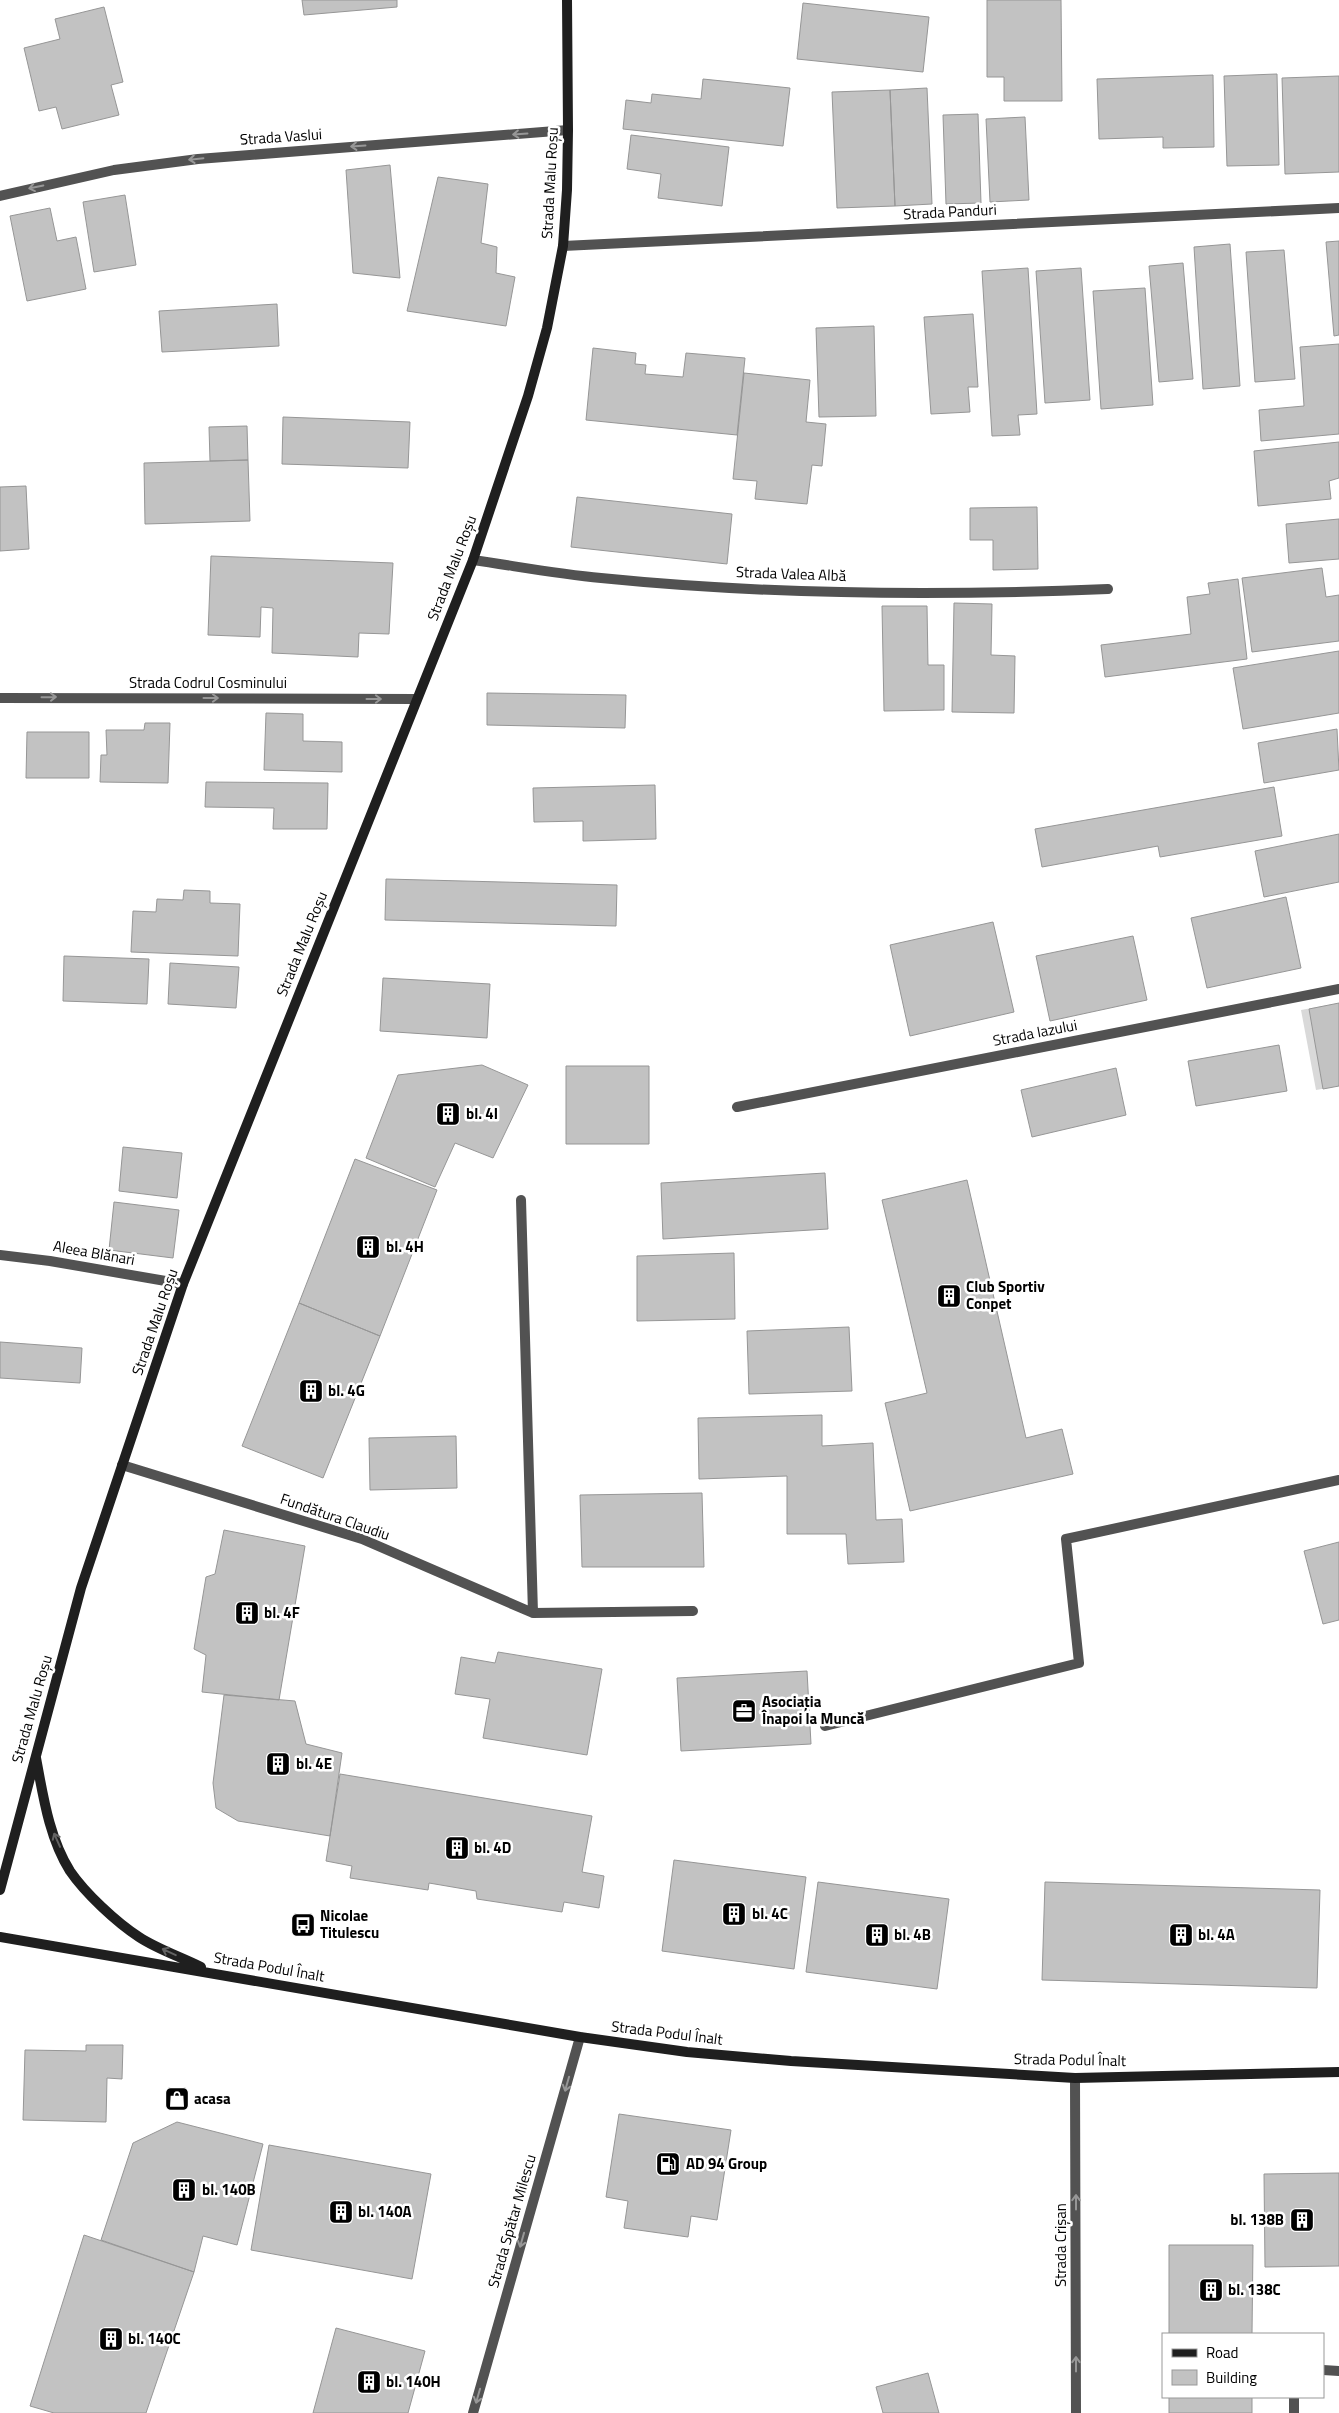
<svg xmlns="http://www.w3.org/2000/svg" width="1339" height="2413" viewBox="0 0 1339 2413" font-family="'Titillium Web',sans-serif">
<rect width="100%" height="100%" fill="#fff"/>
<path fill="#d9d9d9" d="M1339,1003V1086L1316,1090L1301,1010Z"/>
<path fill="#c2c2c2" stroke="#969696" d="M302,0H397V7L304,15Z
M987,0H1061L1062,101H1004V77H987Z
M803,3L929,17L923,72L797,59Z
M104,7L123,82L111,85L119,115L62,129L56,107L39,111L24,48L60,39L55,19Z
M1277,74L1279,165L1227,166L1224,76Z
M1213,75L1214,147L1163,148V137L1099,139L1097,79Z
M1339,76V172L1285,174L1282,78Z
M703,79L790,88L783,146L623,129L626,100L651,103L652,94L701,99Z
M927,88L932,204L895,206L890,90Z
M890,90L895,206L837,208L832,92Z
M978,114L981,203L946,204L943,115Z
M1025,117L1029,200L990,202L986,119Z
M631,135L729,147L722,206L658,198L661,174L627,169Z
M390,165L400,278L353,273L346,170Z
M438,177L488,184L481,243L497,247L496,273L515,277L506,326L407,311Z
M125,195L136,265L94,272L83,202Z
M50,208L57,241L76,237L86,289L27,301L10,216Z
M1339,241V335L1334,336L1326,242Z
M1230,244L1240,386L1203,389L1194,247Z
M1284,250L1295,379L1255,382L1246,252Z
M1183,263L1193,379L1159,382L1149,266Z
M1028,268L1037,414L1018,415L1020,435L992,436L982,271Z
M1081,268L1090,400L1045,403L1036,271Z
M1145,288L1153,405L1101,409L1093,291Z
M277,304L279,346L162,352L159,311Z
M973,314L978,387H968L970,412L931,414L924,317Z
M874,326L876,416L819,417L816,328Z
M1339,344V434L1261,441L1259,410L1304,406L1300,347Z
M593,348L636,353L635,364L646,365L645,374L683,377L686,353L745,358L737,435L586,420Z
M744,373L810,380L806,422L826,424L822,466L812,465L807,504L755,499L757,481L733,479Z
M283,417L410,422L408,468L282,464Z
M247,426L248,460L210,461L209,427Z
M1339,442V478L1329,481L1331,499L1258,506L1254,451Z
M248,460L250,521L145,524L144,463Z
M26,486L29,549L0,551V487Z
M577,497L732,514L727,564L571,547Z
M1037,507L1038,569L993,570V540H970V508Z
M1339,519V559L1289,563L1286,524Z
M211,556L393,563L389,634L359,633L358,657L272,653L273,608L261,607L260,637L208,635Z
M1322,568L1326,597L1339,595V641L1252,652L1242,578Z
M1238,579L1247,659L1105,677L1101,645L1191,634L1187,597L1210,594L1208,583Z
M954,603L992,604L991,655L1015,656L1014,713L952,712Z
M882,606H927L928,665H944V710L884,711Z
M1339,651V713L1243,729L1233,668Z
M487,693L626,695L625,728L487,725Z
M266,713L303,714V741L342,742V772L264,770Z
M145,723H170L168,783L100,782L101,755H107L106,730H144Z
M1337,729L1339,770L1264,783L1258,743Z
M27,732H89V778H26Z
M206,782L328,783L327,829H273L274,808L205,807Z
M655,785L656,839L583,841V821L534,822L533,788Z
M1274,787L1282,836L1160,857L1158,846L1042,867L1035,829Z
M1339,834V882L1264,897L1255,851Z
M386,879L617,885L616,926L385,920Z
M184,890L210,891V903L240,904L238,956L131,952L133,911L156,912L157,899L183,900Z
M1286,897L1301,968L1207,988L1191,918Z
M993,922L1014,1012L910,1036L890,945Z
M1133,936L1147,1000L1050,1021L1036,956Z
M64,956L149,959L147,1004L63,1001Z
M170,963L239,967L236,1008L168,1004Z
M383,978L490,984L487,1038L380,1031Z
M1339,1003V1086L1323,1089L1309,1009Z
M1279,1045L1287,1091L1196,1106L1188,1061Z
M482,1065L528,1085L493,1158L455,1143L435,1187L366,1158L398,1075Z
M566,1066H649V1144H566Z
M1116,1068L1126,1115L1032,1137L1021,1090Z
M123,1147L182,1153L177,1198L119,1191Z
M355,1159L437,1190L380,1336L299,1303Z
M825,1173L828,1229L663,1239L661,1183Z
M967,1180L1026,1438L1062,1429L1073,1474L910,1511L885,1403L927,1393L882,1200Z
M114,1202L179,1210L173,1258L109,1250Z
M734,1253L735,1319L637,1321V1256Z
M299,1303L380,1336L323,1478L242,1446Z
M849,1327L852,1391L749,1394L747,1331Z
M0,1342L82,1348L80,1383L0,1378Z
M822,1415V1446L873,1443L876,1520L902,1519L904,1562L848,1564L846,1534H787V1476L699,1479L698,1418Z
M456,1436L457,1488L370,1490L369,1438Z
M702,1493L704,1567H582L580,1495Z
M224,1530L305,1546L279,1700L202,1692L206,1655L194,1649L206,1577L215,1574Z
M1339,1542V1620L1323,1624L1304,1551Z
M498,1652L602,1669L587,1755L483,1738L490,1699L455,1694L461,1657L495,1663Z
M807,1671L811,1744L681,1751L677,1678Z
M224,1695L295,1701L306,1744L342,1753L330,1836L238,1821L216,1808L213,1783Z
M340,1774L592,1816L582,1872L604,1876L599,1908L564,1902L562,1912L477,1899L476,1891L429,1883L428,1890L350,1878L352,1866L326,1861Z
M674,1860L806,1877L794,1969L662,1951Z
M818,1882L949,1899L937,1989L806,1972Z
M1045,1882L1320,1890L1317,1988L1042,1980Z
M86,2045H123L122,2079L107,2078L106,2122L23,2120L25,2050L86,2051Z
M619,2114L731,2130L717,2220L691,2216L688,2237L624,2228L628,2201L606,2197Z
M177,2122L263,2144L237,2245L203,2236L194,2272L101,2240L133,2143Z
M269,2145L431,2174L412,2279L251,2250Z
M1339,2173V2266L1265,2267L1264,2174Z
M84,2235L194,2272L146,2413H54L30,2406Z
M1169,2245H1253L1252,2334H1169Z
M336,2328L425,2351L408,2413H313Z
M928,2373L939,2413H883L876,2387Z
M1169,2397H1252V2413H1169Z"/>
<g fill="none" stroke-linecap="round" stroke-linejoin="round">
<path stroke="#525252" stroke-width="10" d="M521,1200L533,1613
M122,1465L362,1539L533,1613L693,1611
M825,1726L1079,1663L1066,1539L1339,1480"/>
<path stroke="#525252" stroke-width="10" d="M0,196L114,170L198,159L568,130
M563,246L1339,208
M473,560C515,566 558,574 601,578C769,595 940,596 1108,589
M0,698L415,699
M737,1107L1339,989
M0,1255L50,1261L183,1284
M1075,2078L1076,2413
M1323,2370L1339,2371
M473,2413L580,2037
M1294,2413V2397"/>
<path stroke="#1f1f1f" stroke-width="10" d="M36,1758C43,1795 49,1838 70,1871C85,1893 116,1922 139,1937C157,1949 181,1957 201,1967
M0,1890L81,1588L183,1284L473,560L528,396L547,328L563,246L567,190L568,130L567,0
M0,1937L580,2037L687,2052L791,2061L1075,2078L1339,2072"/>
</g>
<defs><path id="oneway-shaft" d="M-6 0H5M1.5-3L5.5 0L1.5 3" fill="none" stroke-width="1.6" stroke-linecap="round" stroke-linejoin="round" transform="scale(1.25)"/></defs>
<g stroke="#979797">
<use href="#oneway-shaft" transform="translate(520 134) rotate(176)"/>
<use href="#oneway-shaft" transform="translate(358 146) rotate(176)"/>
<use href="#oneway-shaft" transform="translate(196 159) rotate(174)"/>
<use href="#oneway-shaft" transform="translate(36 187) rotate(168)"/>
<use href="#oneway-shaft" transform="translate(49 697) rotate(-1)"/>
<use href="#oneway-shaft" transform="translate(211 698)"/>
<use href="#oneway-shaft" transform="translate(374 699)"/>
<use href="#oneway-shaft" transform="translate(567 2084) rotate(106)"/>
<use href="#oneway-shaft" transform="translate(1076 2202) rotate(-90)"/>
<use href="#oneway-shaft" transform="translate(522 2240) rotate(106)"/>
<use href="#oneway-shaft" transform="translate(1076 2364) rotate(-90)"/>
<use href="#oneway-shaft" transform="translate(478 2396) rotate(106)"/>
</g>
<g stroke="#626262">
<use href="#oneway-shaft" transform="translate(57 1840) rotate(-114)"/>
<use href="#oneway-shaft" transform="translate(169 1952) rotate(-155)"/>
</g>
<defs>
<symbol id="building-square" viewBox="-11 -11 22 22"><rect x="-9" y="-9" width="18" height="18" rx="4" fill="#000" stroke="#fff"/><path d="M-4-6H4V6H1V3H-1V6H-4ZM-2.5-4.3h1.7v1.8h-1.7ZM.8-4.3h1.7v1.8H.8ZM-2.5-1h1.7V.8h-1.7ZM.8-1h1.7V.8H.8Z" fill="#fff"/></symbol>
<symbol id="office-square" viewBox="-11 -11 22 22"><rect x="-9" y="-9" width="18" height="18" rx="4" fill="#000" stroke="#fff"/><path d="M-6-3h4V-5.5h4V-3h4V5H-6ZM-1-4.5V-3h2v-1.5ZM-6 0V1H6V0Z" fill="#fff"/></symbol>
<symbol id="bus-square" viewBox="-11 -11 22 22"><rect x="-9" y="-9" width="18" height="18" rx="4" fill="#000" stroke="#fff"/><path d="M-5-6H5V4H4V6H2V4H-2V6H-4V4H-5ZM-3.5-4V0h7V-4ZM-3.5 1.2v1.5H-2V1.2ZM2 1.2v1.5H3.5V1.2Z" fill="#fff"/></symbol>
<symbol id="shop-square" viewBox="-11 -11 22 22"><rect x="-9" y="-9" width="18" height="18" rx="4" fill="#000" stroke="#fff"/><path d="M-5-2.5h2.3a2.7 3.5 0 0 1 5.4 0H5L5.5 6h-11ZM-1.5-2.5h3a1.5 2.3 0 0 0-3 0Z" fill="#fff"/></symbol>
<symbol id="fuel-square" viewBox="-11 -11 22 22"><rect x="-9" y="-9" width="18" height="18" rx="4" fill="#000" stroke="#fff"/><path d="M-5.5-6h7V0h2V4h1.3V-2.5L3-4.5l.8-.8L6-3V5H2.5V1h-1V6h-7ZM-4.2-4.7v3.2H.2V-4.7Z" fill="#fff"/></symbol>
</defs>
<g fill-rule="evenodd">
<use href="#building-square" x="434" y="1100" width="28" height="28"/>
<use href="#building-square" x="354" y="1233" width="28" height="28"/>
<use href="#building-square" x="935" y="1282" width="28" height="28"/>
<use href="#building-square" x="297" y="1377" width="28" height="28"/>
<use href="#building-square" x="233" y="1599" width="28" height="28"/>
<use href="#office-square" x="730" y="1697" width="28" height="28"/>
<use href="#building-square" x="264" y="1750" width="28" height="28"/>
<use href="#building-square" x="443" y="1834" width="28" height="28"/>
<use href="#building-square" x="720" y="1900" width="28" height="28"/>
<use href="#bus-square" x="289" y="1911" width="28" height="28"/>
<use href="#building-square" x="863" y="1921" width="28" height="28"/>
<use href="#building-square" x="1167" y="1921" width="28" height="28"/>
<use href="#shop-square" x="163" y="2085" width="28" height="28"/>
<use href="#fuel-square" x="654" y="2150" width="28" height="28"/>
<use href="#building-square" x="170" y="2176" width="28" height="28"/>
<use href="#building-square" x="327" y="2198" width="28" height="28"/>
<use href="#building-square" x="1288" y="2206" width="28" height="28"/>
<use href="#building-square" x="1197" y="2276" width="28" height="28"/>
<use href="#building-square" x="97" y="2325" width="28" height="28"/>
<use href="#building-square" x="355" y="2368" width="28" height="28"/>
</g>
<g text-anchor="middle" stroke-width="5" stroke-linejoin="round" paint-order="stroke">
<g font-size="15" fill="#000" stroke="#fff">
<text transform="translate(281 137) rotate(-4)" y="5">Strada Vaslui</text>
<text transform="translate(550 183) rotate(-87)" y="5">Strada Malu Roșu</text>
<text transform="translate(950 212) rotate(-3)" y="5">Strada Panduri</text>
<text transform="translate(452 568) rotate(-69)" y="5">Strada Malu Roșu</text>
<text transform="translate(791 574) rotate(2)" y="5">Strada Valea Albă</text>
<text x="208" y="688">Strada Codrul Cosminului</text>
<text transform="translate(302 944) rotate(-68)" y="5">Strada Malu Roșu</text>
<text transform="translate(1035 1033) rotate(-11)" y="5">Strada Iazului</text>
<text transform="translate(94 1253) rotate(10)" y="5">Aleea Blănari</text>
<text transform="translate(155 1322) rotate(-71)" y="5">Strada Malu Roșu</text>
<text transform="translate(335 1517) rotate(19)" y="5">Fundătura Claudiu</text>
<text transform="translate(32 1709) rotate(-74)" y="5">Strada Malu Roșu</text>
<text transform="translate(269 1967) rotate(10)" y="5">Strada Podul Înalt</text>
<text transform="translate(667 2033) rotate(7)" y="5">Strada Podul Înalt</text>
<text transform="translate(1070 2060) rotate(1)" y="5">Strada Podul Înalt</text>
<text transform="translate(512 2221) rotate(-74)" y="5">Strada Spătar Milescu</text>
<text transform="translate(1061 2245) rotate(-90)" y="5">Strada Crișan</text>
</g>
<g font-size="15" font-weight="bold" fill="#000" stroke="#fff" text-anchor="start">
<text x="466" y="1119">bl. 4I</text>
<text x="386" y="1252">bl. 4H</text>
<text x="966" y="1292">Club Sportiv<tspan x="966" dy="17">Conpet</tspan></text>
<text x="328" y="1396">bl. 4G</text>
<text x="264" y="1618">bl. 4F</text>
<text x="762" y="1707">Asociația<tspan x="762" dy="17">Înapoi la Muncă</tspan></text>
<text x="296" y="1769">bl. 4E</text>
<text x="474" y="1853">bl. 4D</text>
<text x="752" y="1919">bl. 4C</text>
<text x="320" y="1921">Nicolae<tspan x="320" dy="17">Titulescu</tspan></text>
<text x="894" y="1940">bl. 4B</text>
<text x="1198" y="1940">bl. 4A</text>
<text x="194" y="2104">acasa</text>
<text x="686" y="2169">AD 94 Group</text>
<text x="202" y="2195">bl. 140B</text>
<text x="358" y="2217">bl. 140A</text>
<text x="1284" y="2225" text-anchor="end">bl. 138B</text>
<text x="1228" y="2295">bl. 138C</text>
<text x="128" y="2344">bl. 140C</text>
<text x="386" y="2387">bl. 140H</text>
</g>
</g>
<rect x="1162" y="2333" width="162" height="65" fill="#ffffff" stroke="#999999"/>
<rect x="1172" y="2349" width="25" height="8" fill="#1f1f1f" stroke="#999999"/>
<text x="1206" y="2358" font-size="15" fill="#000000">Road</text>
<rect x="1172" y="2370" width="25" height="15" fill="#c2c2c2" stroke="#999999"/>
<text x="1206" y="2383" font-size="15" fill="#000000">Building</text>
</svg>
